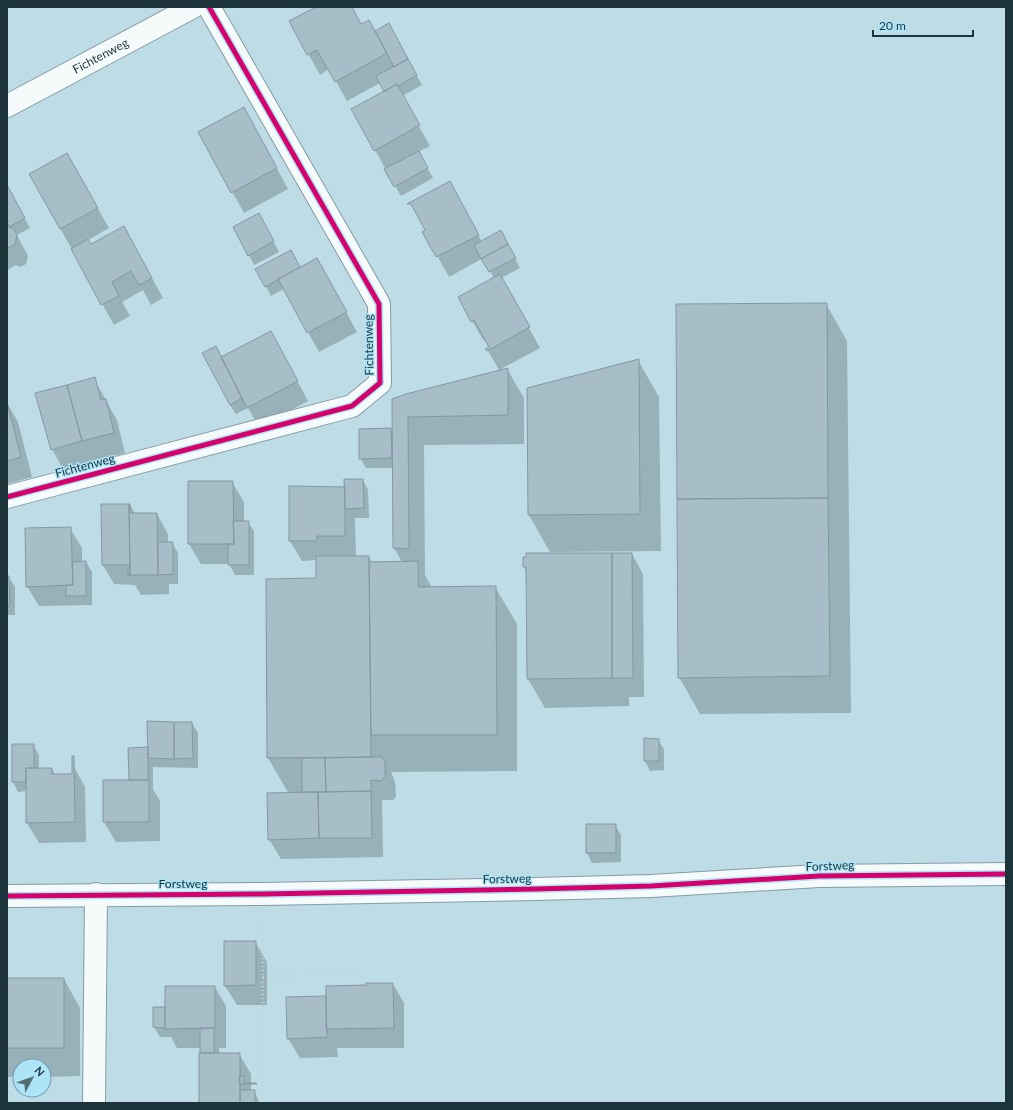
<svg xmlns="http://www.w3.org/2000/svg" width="1013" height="1110" viewBox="0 0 1013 1110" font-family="Lato,sans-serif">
<rect width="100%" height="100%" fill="#bedce6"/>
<path fill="#0003" d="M318,7H351L361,25L375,32L388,25L422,85L404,95L400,91H399L430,146L418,152L433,178L401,196L375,150L385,92L380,83L347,101L329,69L320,75L291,22Z
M255,128L288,189L244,213L199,132Z
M30,174H78L109,228L88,240L91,246L135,247L163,298L151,305L143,290L122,302L130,316L114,325Z
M7,187L30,228L17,235L28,256L26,264L20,267L16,265L7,270Z
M461,202L482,242L506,241L520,268L501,278L540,348L499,370L487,349L490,348L486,340L484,341L459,298L494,278L483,258L449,277L424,232Z
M264,224L279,252L254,265L249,255Z
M290,251L300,269L328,279L357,332L319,352L284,289L271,296L257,269Z
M826,304L847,341L851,713L700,714L679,677Z
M282,352L308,401L259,427L248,408L236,414L230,405L222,358Z
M638,360L659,397L661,551L550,552L529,515L528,389Z
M507,369L524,398V444L424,445L425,575L432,588L495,587L517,624V771L391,772L395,782L396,797L393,800H382L383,857L281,859L269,839L289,794L268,758L267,580L317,579V560L302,561L290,541L345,487L363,480L368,490L369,518H355L356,557H369L372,563L402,562L394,548V468H366L360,458L391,430L394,434L393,400Z
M94,379L117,420L125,453L63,469L52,449Z
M7,403L18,422L32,477L7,484Z
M232,482L244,502V522H248L254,531V575H235L229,564H201L189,544Z
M130,505L135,514H157L168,534V543H172L178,553V584H169V594L141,595L135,585L114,584L103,565Z
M70,528L82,548V562H86L92,572V605L39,606L27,586Z
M632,554L643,574L644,697H629V706L545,708L528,679L527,573L524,567Z
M7,577H9L15,587V615H7Z
M192,723L198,733V768L153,767V789L160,801V841L116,842L104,822L131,781L149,748Z
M658,740L664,749V770L650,771L645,761Z
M33,745L39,755V769H52L55,775H73L74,767L85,787L86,842L39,843L27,823V791L18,792L13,782Z
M615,825L621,835V862L592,863L587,853Z
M255,942L267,962V1005H237L225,986Z
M7,979H64L80,1008V1076L44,1077V1066H20V1077H7Z
M393,984L404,1003V1048H337L338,1057L300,1058L288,1038L327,997L367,986Z
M215,987L226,1006V1048H219V1054H239L251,1074V1091H254L260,1103H200L201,1048H177L171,1037H160L154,1027V1008H166Z"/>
<path fill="#a7bdc7" stroke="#8398a2" d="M316,7H352L361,24L369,20L387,53L335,82L317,50L307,55L289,21Z
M389,23L408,59L394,67L375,31Z
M408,59L417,75L398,86L397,84L384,92L376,76Z
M397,84L420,125L374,151L351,109Z
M244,107L277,168L231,193L198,132Z
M419,151L428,168L394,187L384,169Z
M67,153L98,208L60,229L29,174Z
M450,181L479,235L436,257L422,232L425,230L411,204H407Z
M7,185L25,218L9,227L7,223Z
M259,213L274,241L248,256L233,227Z
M7,223L10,228L14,229L17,235L15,244L9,248L7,247Z
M124,226L152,278L139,285L131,271L112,282L119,296L101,305L71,249L88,239L91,244Z
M501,230L508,244L481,259L474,245Z
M508,244L516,258L489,272L481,259Z
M291,250L300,267L265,287L255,269Z
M317,258L347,312L307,333L278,279Z
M500,274L530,327L487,351L485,349L489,347L474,320L471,322L458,297Z
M827,303L828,498L677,499L676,304Z
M271,331L298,381L247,408L221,357Z
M216,346L242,398L230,405L202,353Z
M639,359L640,514L528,515L527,388Z
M508,368V415L408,417L409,549L393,548L392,399L406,394Z
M95,377L101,400L106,399L114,433L82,441L67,385Z
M67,385L82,441L51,450L35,393Z
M7,402L21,457L7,461Z
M391,428L392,458L359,459V429Z
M344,479H363L364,508L345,509Z
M188,481H233L234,544H188Z
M289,486L345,487V536H317V541H289Z
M828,498L830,676L678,678L677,499Z
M101,504H129L130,575H128V565H102Z
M129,504H130V513H157L158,575H130Z
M233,521H249V565H228V544H234Z
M71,527L73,585L26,587L25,528Z
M158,542H173V574L158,575Z
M526,553H612V678L527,679L526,567H523V557H526Z
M612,553H632L633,678H612Z
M316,556H369L371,757L267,758L266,579L316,578Z
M86,561V596H66V585H73L72,562Z
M418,561V587L496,586L497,735H371L369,562Z
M7,576H9L10,605H7Z
M147,721L174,722V759L148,758Z
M174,722H192L193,758L174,759Z
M644,738L659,739V761H644Z
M12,744H34V768H26V782H12Z
M148,747V780H129L128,748Z
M72,756H74L75,822L26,823V768H52V774H72Z
M371,757H381L385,761V777L381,781L371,780V791L326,792L325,758Z
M302,758H325L326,792H302Z
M103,780H149V822H103Z
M371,791L372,838H319L318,792Z
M318,792L319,838L268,840L267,793Z
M586,824H616V853H586Z
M224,941H256V985L224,986Z
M7,978H64V1048H7Z
M366,983H393L394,1028L326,1029V986L366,985Z
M165,986H215V1028L165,1029Z
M326,996L327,1037L287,1039L286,997Z
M153,1007H165V1028L153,1027Z
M200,1028H214V1053H200Z
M199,1053H240V1103H199Z
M239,1076H244V1083H256L257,1084H240Z
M240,1090H255V1103H240Z"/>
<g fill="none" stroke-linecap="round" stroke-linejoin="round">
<defs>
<g id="minor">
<path id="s1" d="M7,106L193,7"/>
<path d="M7,497L352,406L380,383L379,304L209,7"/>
<path d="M7,896L263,894L535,889L651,886L819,876L1006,874"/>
<path d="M94,1103L96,894"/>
</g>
</defs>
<use href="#minor" stroke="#859ca4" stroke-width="24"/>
<path stroke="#c5ced2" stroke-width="2.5" stroke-dasharray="1 3" stroke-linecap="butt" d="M263,922V1103
M263,977L357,973"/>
<use href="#minor" stroke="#f5fafb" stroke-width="22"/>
<defs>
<path id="cycleway" d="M7,497L352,406L380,383L379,304L209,7
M7,896L263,894L535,889L651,886L819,876L1006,874"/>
</defs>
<use href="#cycleway" stroke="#ade4f7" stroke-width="8"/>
<use href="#cycleway" stroke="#d6006c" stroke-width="5"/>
</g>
<g text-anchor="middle" stroke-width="3" stroke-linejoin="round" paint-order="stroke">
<g font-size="12" fill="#1c333a" stroke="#ade4f7">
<text dy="4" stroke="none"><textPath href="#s1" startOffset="106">Fichtenweg</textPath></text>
<text transform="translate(369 345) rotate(-91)" y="4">Fichtenweg</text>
<text transform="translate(85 466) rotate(-15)" y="4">Fichtenweg</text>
<text transform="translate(830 866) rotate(-2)" y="4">Forstweg</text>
<text transform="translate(507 879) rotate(-1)" y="4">Forstweg</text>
<text x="183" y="888">Forstweg</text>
</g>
</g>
<rect width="1013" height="1110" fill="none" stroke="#1c333a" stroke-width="16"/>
<g transform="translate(32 1078) rotate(49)"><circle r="19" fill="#ade4f7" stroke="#739dab"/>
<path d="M0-3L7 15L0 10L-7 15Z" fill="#556e76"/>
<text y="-6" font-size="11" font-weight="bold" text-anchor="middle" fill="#1c333a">N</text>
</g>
<path d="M873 30v6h100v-6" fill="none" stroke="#1c333a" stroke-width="2"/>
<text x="879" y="30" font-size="12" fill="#1c333a" stroke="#ade4f7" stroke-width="3" paint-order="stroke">20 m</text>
</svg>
